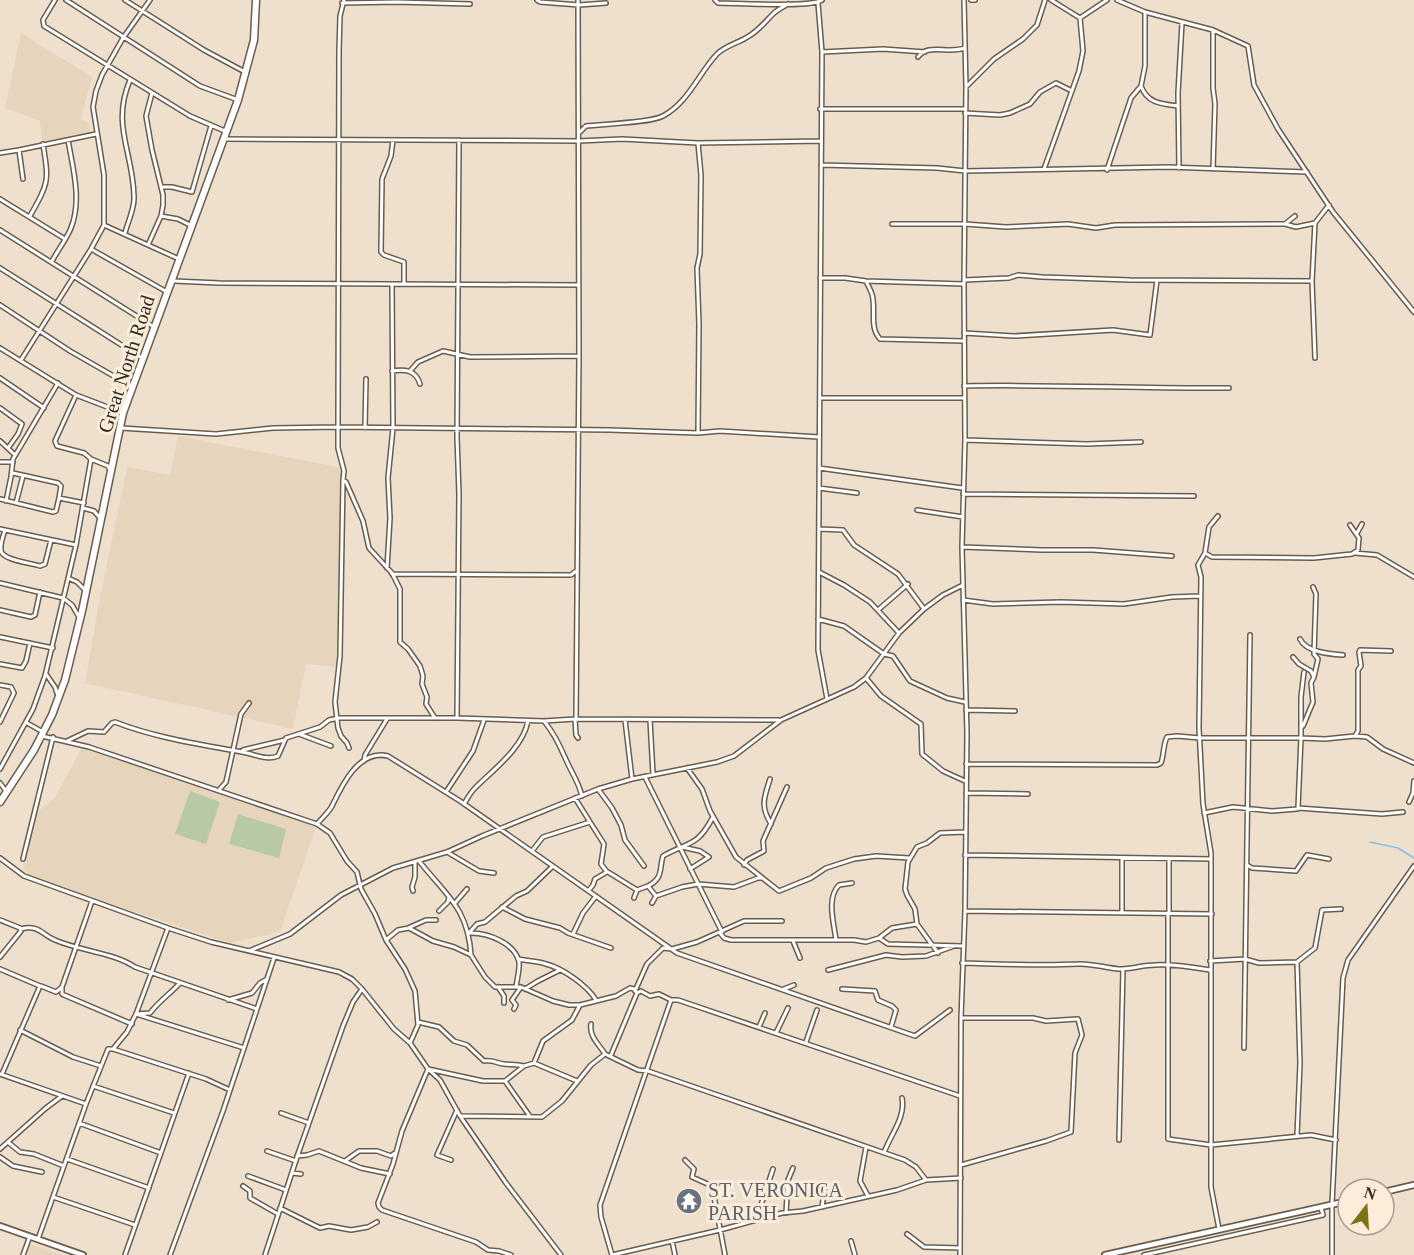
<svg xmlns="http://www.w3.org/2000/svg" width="1414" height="1255" viewBox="0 0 1414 1255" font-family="Georgia,serif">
<rect width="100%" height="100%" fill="#eee0cd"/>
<path fill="#e7d4bc" d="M21,33L92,77L81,119L89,123L90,132L88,135L42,142L40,121L5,108Z
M178,436L342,468L338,667L306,664L293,729L85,683L99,603L127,467L170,475Z
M82,748L316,827L280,932L229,943L28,876L23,866L38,811L54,799Z
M29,1244L63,1255H25Z"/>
<path fill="#b8c9a5" d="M190,791L220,802L206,844L175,834Z
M238,814L286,829L279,858L229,844Z"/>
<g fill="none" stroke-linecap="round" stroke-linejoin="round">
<path stroke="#8abfe5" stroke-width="1.5" d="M1370,842L1398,848L1414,858"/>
<defs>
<path id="minor" d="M55,0L43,20L44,26L190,116L227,132
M66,0L200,86L238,100
M125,0L204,50L245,72
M537,0L540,2L579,5L606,3
M715,0L718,3C736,3 811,8 822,0
M971,0H975
M1051,0L1080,18L1107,0
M1117,0L1145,12L1213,30L1248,46L1254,85L1278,129L1333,212L1414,312
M342,3L397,2L470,4
M818,3L822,52L818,650L827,699
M822,52L883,49L925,52
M918,57C928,43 948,54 965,48
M1141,86C1147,103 1161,104 1178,106
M966,87L994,59L1023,39L1037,25L1045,0
M820,109H965
M965,113L1000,115L1010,113L1030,104L1040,92L1056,83L1072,91
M580,132L586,126C603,124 650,123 663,116C688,103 699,73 717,54C726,45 739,43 749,36C758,31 765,22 773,14C777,10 783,7 788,4
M225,139L579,141L622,139L698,143L820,141
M393,140L391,156L382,179L381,252L384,255L404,262V283
M0,153L19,150
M821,165L937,168L965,171L1168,167L1307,172
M1179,168L1178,93L1182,23
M1044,169L1079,71L1083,51L1080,18
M1213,169L1215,104L1213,88V30
M1107,170L1131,98L1141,86L1145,66V12
M23,179L19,150L96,134
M161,187H172L192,192L211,126
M0,199L65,239
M30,216C49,182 49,182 43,144
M161,216L178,219L190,225
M892,224H965L1006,227L1068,224L1096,228L1115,225L1285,224L1295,216
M1285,224L1296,227L1315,223
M104,225L148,245L161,216L163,205V195L152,150L146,116L152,93
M0,230L154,327
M125,233C128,221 135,208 134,196C133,152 111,125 130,80
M148,245L179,259
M91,249L167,292
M52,261C58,250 66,240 71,228C82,200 73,169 68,140
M0,268L142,358
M820,278H845L866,281L964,284
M964,280L1009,278L1018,275L1042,277L1130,280L1312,281
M174,281L219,283L392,284L393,428L388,478L390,518L387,568
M866,281C869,288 873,293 873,300C875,314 870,328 880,339L964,341
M392,284L578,285
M0,305L70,351L131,386
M964,333L1014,336L1113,330L1150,335L1157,280
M0,348L76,395L123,413
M1315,358L1312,281L1315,223L1329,205
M21,360L91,249L104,225V175L93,107L96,91L102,75L123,38L150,0
M392,371C405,369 416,370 420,384
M410,371L418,362L443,351L470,357L579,356
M0,378L44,408
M964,386C1053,384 1141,389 1229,388
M820,398H964
M0,408L22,424L18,434L8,448
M121,428L216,434L273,428L338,427L339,51L340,16L344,0
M365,428L366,379
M698,433L699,324L697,268L700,254L701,175L698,143
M965,440L1087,444L1141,442
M0,441L14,454
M91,459L108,466L110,470
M0,462H13
M819,468L962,488
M13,473L58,483L61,486L59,498L84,503
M343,480L340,656L335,702L338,728L341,736L347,743L349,748
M819,488L857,493
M963,494L1194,496
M0,499L53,512L56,511L59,498
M6,501L11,477L13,459L58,383
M16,503L23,476
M83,508L94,511L100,518
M917,510L963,517
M1218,516L1209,527L1205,553L1198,565L1201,577L1199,728L1203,804L1211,853V1187L1219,1229
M0,529L76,545
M819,529L843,530L854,545L898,574L924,609
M5,530C3,536 0,544 1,550C1,560 31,563 40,566L45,564L51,540
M1357,533L1362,524
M962,547L1042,550H1093L1172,556
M1205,553L1212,557L1314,558L1352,554L1358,550L1359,538L1350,525
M1355,553L1377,555L1414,577
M819,572L844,585L870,602L899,633
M392,574L571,575L576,571
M68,578L77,582L85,590
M0,583L63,598L72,605L79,617
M1313,587L1316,594L1314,654L1318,659L1314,677
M963,600L993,604L1061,602L1124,604L1172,597L1200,596
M0,610L31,617L35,615L40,592
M878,610L908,584
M818,619L844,626L884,654L893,656L910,681L947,698L965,702
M0,637L53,648
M1300,639C1306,652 1329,654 1343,655
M1391,651L1360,650L1359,652L1361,666L1358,670V731L1355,736L1325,739L1301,738L1298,808L1382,814L1403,812
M1293,657L1299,664L1311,671L1314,677L1311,683L1313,702L1303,726
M0,664L22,668L26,661L30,643
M46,674L55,687L58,696
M866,678L881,696L921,724L922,754L943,771L965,781
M0,685L11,687L14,693L0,722
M966,710L1015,711
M457,717L459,494L457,437L459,140
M435,718L426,704L427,697L422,684L423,676L420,666L408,649L400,642V589L392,573L369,548L363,521L346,482L343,480L344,471L338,448V427L610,430L698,433L720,431L819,437
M575,719L576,735L578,738
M576,720L579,356L578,0
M625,720L632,779
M650,720L653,774
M544,721C556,736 560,747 568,764C574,777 578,781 582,796
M27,723L43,732
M299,734L331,746
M42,736L89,747L317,824C322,818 329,812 332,806C342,785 359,749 388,756L460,801L677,953L915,1036L950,1010
M1355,736L1367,737L1383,749L1414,763
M67,741L88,731L104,732L112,723L115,722C156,738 199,744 242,752C255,754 266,761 278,756L286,738L320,727L329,720L339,718H457L544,721L575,719L779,720
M243,750L285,740
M364,761L365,755L387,719
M966,764L1157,765L1161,763C1164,755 1163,745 1167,737L1177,736L1200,738H1301V697L1304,672
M687,768L702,789L710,811L736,857L779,891L811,878L826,868L854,859L876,856L909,858
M0,769L33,709L45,676L76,545L91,459L84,453L57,446L55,441L76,395
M645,777L722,932
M770,779C764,798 760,806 771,824
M0,783L6,791
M598,789L612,808L621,825L625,840L644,866
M219,790L226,782L241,714L249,703
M446,792L473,751L484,720
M966,793L1028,794
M575,798L590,822
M1409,802L1413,793L1414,781
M464,804C467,799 470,793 475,788C493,770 523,748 528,721
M1204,813L1233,807L1272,811L1297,809
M317,824L330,833L347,861L357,872L361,889L375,914L386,940L405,969L415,991L418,1025L410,1043
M682,847L700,851L709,857L690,869
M532,851L543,837L590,822L604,844L601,864L607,872L595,879L593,885L589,890
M447,852L479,871L494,873
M965,855L1211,859
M0,858L24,876L168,928L211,942L339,972L352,979L362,989L394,1029L410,1043L428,1069L440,1080L460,1116L506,1183L561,1255
M23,859L53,737
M1169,859V913
M419,861C446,895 468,908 471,955
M744,865L747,860L764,851L763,841L787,787
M1247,865L1252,868L1296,871L1307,855L1329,859
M608,872L637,890L648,886
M413,891L412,887L415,877V862
M656,896L648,886C664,878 659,868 663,856C690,841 697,847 713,817
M634,898L637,890
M455,903L467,889
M652,903L656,896L682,887L698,884L734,887L758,878H762
M502,907L525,919L560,928L568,933L611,948
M439,911L448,902L449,897
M965,911L1212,914
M1122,911V858
M1168,913V1139L1211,1145L1311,1135L1336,1140
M0,920L20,928L21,931L0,957
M168,928L136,1014L244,1048
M408,928L426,920H436
M21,929C39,924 42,935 55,940C80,951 112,952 135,967L257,1009
M469,933L477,924L485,922L516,896L527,891L553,866
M471,933C488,933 515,943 519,962C520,969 517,979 516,987
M720,933L724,938L731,940H854L866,942L879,938L888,944L963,946
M573,934L583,913L596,896
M879,938L892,928L917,924
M386,940L398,930L409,928L433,941L454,947L471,955L485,977L495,987H521L553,1001L569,1005H580L616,996L630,988L634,989L637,993L641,991L650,996L659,994L671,1000
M836,940C834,923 826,898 839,885L852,883
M793,941L800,958
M249,951L290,934L341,895L393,868L447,852L482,836L598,789L632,779L717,762L734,756L781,720L854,687L866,678L899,633L924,609L943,595L963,585
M938,953L917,924L915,909L907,895L905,889L908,862L917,847L927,843L940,833L965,832
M518,959C527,961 538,961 546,964C562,968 587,985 596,1000
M1210,961L1245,959L1259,963L1297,962L1315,948L1322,910L1341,909
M1297,962L1300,1063L1297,1136
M962,963C1001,964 1040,966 1078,964C1090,963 1106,968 1119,969C1132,969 1143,965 1155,965C1173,964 1192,967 1210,970
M0,969L40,986L2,1074
M828,970L886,955L902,957L926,956L954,946
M41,986L56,992L62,987L92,901
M498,987L504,996V1003
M62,988V994L64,995L132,1024
M525,989L538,981L560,970
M784,989L794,985
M842,989L875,991L878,1000L892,1006L896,1010L891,1027
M635,991L647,964L663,948L672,949L697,942L744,921H782
M228,1000L252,993L260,983L267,979
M514,1009L516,1005L512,1000L521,987
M418,1022L439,1027L454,1041L467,1045L484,1061C495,1060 495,1063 504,1064C511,1065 516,1064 524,1066
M591,1024C589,1037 599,1044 605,1054
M759,1027L765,1013
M20,1030L73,1057L101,1066
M776,1033L788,1008
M806,1042L817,1010
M1244,1048L1250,635
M113,1049L127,1032L136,1014L150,1013C159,1001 170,994 180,983
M611,1055L637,993
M534,1063L543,1041L572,1020L580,1005
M0,1074L86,1104
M505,1081L524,1066L534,1063L577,1081
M93,1086L174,1113
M281,1113L309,1123
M461,1116L542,1117L562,1101L591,1065L605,1054L638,1070L648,1071L905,1160L916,1167L926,1180
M79,1123L161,1153
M1119,1140L1123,969
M9,1143L20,1152L34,1154L64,1166
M866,1147L860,1181L868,1196
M0,1149L46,1108L62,1096
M267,1151L296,1161
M884,1153C890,1135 906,1118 902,1098
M297,1156L307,1155L319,1151L361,1168L390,1174
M0,1157L13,1166L42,1172
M67,1159L149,1188
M451,1160L437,1155L457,1110
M685,1160L694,1169L692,1177L712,1186L725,1255
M345,1161L359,1151H377L391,1156L395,1153
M961,1165L1046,1141L1071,1132L1075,1053L1082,1035L1078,1019L1046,1021L1033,1018H961
M292,1173L301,1174
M248,1176L286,1190
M243,1186L250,1191V1198L278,1214
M53,1197L135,1225
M822,1207L825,1186
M280,1208L320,1228L329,1226L351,1230L368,1227L377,1222
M786,1213L788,1180L793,1168
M756,1220L773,1169
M907,1234L924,1247L960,1248
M38,1239L86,1104L108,1049H113L206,1079L230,1090
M672,1241L675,1255
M851,1241L855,1255
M23,1255L30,1236
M125,1255L189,1073
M170,1255L223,1111L274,958
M265,1255L298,1154L343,1026L353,1002L362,989
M511,1255L499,1251L488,1250L476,1242L382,1210L379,1207L378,1203L393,1164L402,1131L428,1069L483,1081H505L529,1115
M612,1255L601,1217L600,1205L671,1000H678L960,1096
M612,1255L720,1230L782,1213L803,1211L897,1190L926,1180L961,1178
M960,1255L961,1018L965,911L967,733L962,547L965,440L964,284L966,87L964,0
M1144,1255L1323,1215L1321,1208
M1332,1255V1204L1343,978L1348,960L1414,866"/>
<path id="tertiary" d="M1384,1192L1414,1185
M0,1226L83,1255
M1105,1255L1348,1201"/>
<path id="trunk" d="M0,802L34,750L52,715L65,680L82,611L123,413L238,100L254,40L256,0"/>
</defs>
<use href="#minor" stroke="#695d4d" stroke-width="6"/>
<use href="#tertiary" stroke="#695d4d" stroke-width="8"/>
<use href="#trunk" stroke="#695d4d" stroke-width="9"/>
<use href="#minor" stroke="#fff" stroke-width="3"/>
<use href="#tertiary" stroke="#fff" stroke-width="4.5"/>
<use href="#trunk" stroke="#fff" stroke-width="6"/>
</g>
<defs>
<symbol id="temple-disc" viewBox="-11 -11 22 22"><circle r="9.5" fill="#6b7280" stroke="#fbedda"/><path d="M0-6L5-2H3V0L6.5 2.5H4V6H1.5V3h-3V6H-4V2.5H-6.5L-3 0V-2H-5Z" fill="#fff"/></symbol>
</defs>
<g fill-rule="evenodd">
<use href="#temple-disc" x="674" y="1186" width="30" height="30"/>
</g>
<g text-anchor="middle" stroke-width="6" stroke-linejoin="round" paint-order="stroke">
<g font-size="20" fill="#2e2922" stroke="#fbedda">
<text transform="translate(126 364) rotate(-72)" y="7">Great North Road</text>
</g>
<g font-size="20" fill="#5b616d" stroke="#fbedda" text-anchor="start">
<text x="708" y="1197">ST. VERONICA<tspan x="708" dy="23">PARISH</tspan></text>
</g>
</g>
<g transform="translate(1366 1207) rotate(17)"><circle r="28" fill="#fbedda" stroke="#a99f90" stroke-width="1.5"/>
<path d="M0-4.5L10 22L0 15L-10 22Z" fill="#7e7213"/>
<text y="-9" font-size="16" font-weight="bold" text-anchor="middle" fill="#2e2922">N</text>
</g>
</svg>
